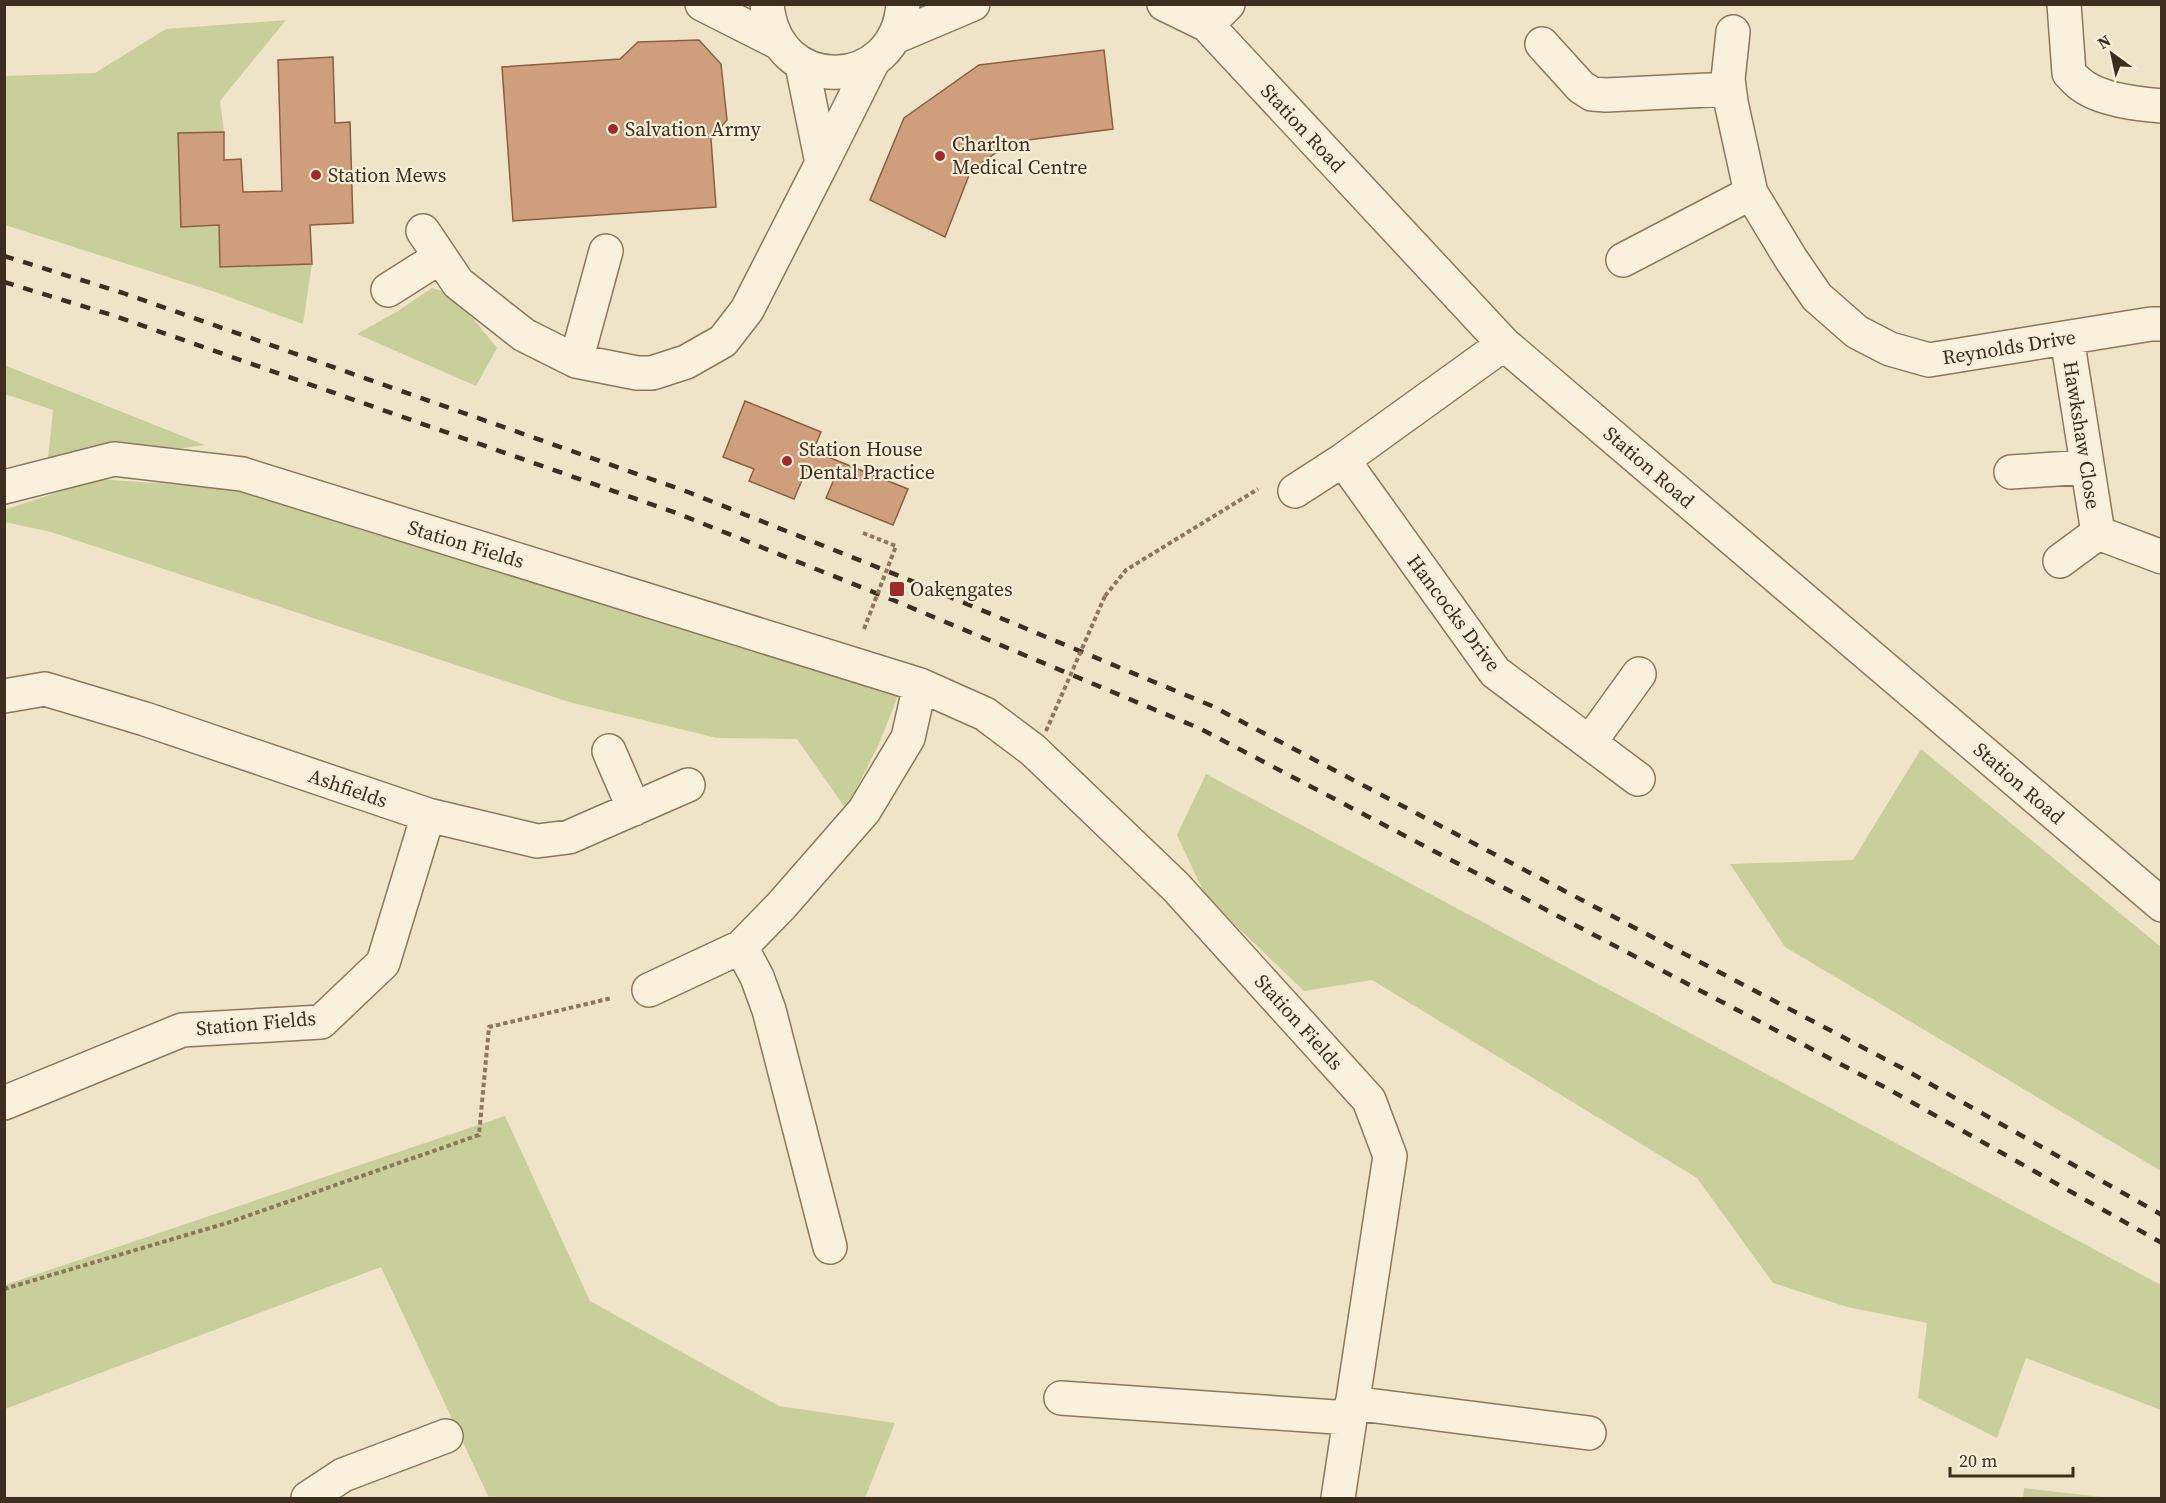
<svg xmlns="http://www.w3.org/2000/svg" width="2166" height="1503" viewBox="0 0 2166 1503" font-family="'Source Serif 4',serif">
<rect width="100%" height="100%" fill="#f0e4c8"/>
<path fill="#c9cf9b" d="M286,20L220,101L224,132L178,134L182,227L219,225L220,267L312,264L303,324L215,292L5,225L4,76L95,73L166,29Z
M432,288L453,294L497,348L476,386L357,334L398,311Z
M4,365L205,445L47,467L53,410L5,394Z
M97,479L242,489L899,693L879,744L846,809L797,739L717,738L569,702L51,532L5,522L4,510Z
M1921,749L2161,947V1171L1785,947L1730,864L1853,860Z
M1206,774L2161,1285V1410L2026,1358L1997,1438L1918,1398L1927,1323L1847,1307L1773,1283L1697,1178L1372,980L1304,991L1206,897L1177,835Z
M505,1116L590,1301L779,1406L895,1423L865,1498H489L381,1267L5,1409V1285Z
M2024,1488L2110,1498H2023Z"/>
<path fill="#cf9f7d" stroke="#8d5f41" stroke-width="1.5" d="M699,40L721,64L727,120L711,139L716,207L513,221L502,67L620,59L638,42Z
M1104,50L1113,129L1012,142L971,170L945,237L870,200L904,118L979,65Z
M333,57L335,123L350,122L353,223L310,225L312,264L220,267L219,225L181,227L178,133L224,132V160L241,159L243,192L282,191L278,60Z
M745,401L821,432L813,451L908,489L893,525L826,498L835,477L808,466L794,499L749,481L754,469L723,457Z"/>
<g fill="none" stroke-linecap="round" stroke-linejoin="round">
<defs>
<path id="minor" d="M702,4L777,42
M767,4C775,97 897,93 903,4
M1164,4L1207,25L1504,344L2162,905
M2064,4L2069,73C2074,78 2078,83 2083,86C2102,100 2139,104 2162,106
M1207,25L1228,4
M895,37L973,4
M1542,44L1581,87L1592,94L1606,95L1729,89
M802,65L822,163L873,61
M1751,193L1791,259L1817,297L1857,332L1890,349L1929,360L2151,324H2162
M423,231L458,283L524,335L576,361L637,373H652L686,362L723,341L747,310L822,163
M1623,260L1751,193L1731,102L1728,79L1733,32
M388,290L440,257
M2067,338L2098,533
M576,361L606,251
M1343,460L1495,672L1638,779
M2011,472L2087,467
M4,487L114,459L242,474L920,685L985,714L1033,750L1176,887L1369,1100L1390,1156L1338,1498
M1295,491L1343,460L1504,344
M2060,561L2098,533L2162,557
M4,696L45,689L145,719L428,815L537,841L569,837L688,785
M1590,742L1639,674
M609,751L634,809
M741,947L757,977L769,1010L830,1247
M649,990L741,947L781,906L864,811L908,738L920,685
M4,1103L182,1030L321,1022L383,963L428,815
M1061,1398L1350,1418
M1352,1403L1589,1433
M308,1498L343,1475L446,1436"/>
</defs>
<use href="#minor" stroke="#8d765c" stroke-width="36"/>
<path stroke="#8d765c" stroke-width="4" stroke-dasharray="4.5 3" stroke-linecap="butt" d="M863,533L896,546
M1105,596L1126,570L1258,489
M4,1289L227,1223L479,1135L489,1027L612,998"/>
<use href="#minor" stroke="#faf1dc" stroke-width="33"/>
<path stroke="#3d2e20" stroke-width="4.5" stroke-dasharray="10 10" stroke-linecap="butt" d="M4,256L123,293L688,492L902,577L1212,706L1902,1068L2162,1215
M4,282L115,316L679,514L893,600L1201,729L1890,1090L2162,1243"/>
<path stroke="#8d765c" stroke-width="4" stroke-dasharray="4.5 3" stroke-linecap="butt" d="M864,629L896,546
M1046,731L1105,596"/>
</g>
<g fill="#9e2a2b" stroke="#f7eed8" stroke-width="2">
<circle cx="613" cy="129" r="6"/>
<circle cx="940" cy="156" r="6"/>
<circle cx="316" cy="175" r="6"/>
<circle cx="787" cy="461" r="6"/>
<rect x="889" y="581" width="16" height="16" rx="3"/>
</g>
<g text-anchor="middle" stroke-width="4.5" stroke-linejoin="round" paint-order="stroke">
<g font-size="20" fill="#3d2e20" stroke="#f7eed8">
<text transform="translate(1303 128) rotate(47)" y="7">Station Road</text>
<text transform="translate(2009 347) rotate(-9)" y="7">Reynolds Drive</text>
<text transform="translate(2082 435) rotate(81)" y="7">Hawkshaw Close</text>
<text transform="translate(1649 467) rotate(41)" y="7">Station Road</text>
<text transform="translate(466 544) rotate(17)" y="7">Station Fields</text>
<text transform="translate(1454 613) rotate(53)" y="7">Hancocks Drive</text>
<text transform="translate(2019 783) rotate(41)" y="7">Station Road</text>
<text transform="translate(348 788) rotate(19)" y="7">Ashfields</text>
<text transform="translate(1299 1022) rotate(48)" y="7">Station Fields</text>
<text transform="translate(256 1023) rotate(-5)" y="7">Station Fields</text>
</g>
<g font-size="20" fill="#3d2e20" stroke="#f7eed8" text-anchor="start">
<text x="625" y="136">Salvation Army</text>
<text x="952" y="151">Charlton<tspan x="952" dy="23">Medical Centre</tspan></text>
<text x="328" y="182">Station Mews</text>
<text x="799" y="456">Station House<tspan x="799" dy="23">Dental Practice</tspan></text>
<text x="910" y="596">Oakengates</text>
</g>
</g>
<rect width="2166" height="1503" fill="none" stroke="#3d2e20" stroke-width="12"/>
<g transform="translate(2112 54) rotate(327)" stroke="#f7eed8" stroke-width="4.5" paint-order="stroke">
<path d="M0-4.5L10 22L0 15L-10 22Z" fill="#3d2e20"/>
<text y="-9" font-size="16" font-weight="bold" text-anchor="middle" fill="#3d2e20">N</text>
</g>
<path d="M1950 1467v9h123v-9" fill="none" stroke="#3d2e20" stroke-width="3"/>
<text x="1959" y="1467" font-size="18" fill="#3d2e20" stroke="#f7eed8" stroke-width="4.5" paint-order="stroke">20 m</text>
</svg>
